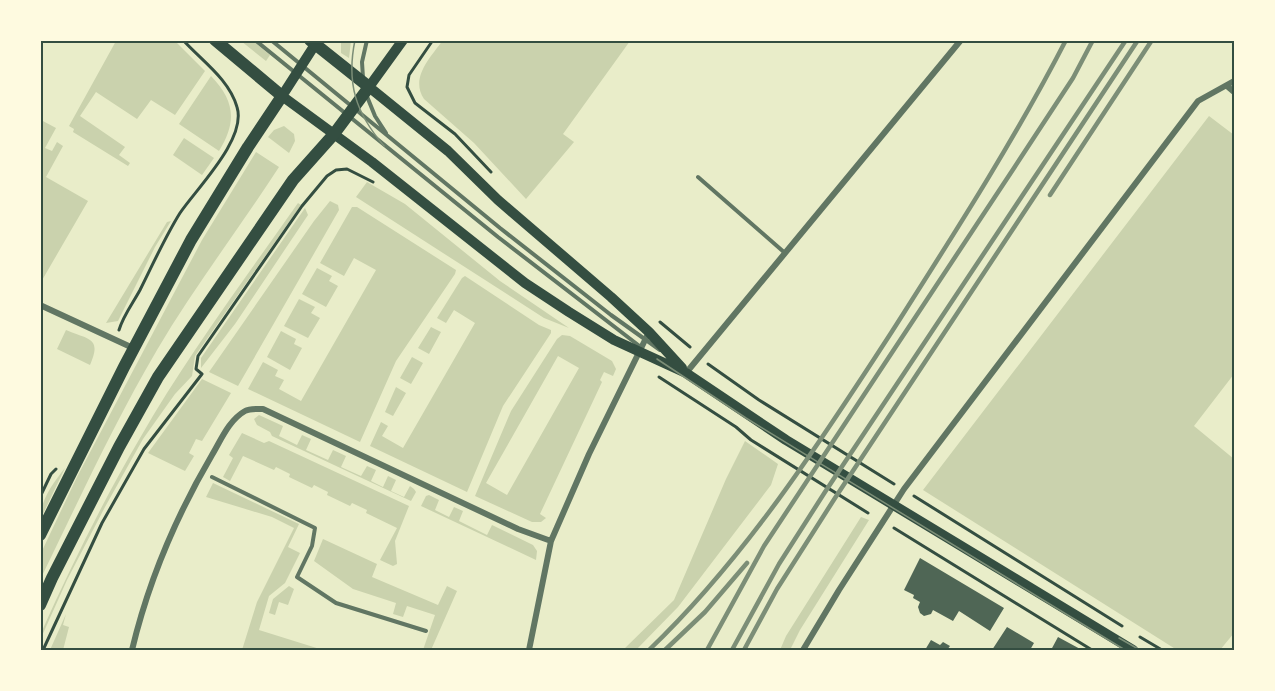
<svg xmlns="http://www.w3.org/2000/svg" width="1275" height="691" viewBox="0 0 1275 691" font-family="'DejaVu Sans',sans-serif">
<rect width="100%" height="100%" fill="#e9edc9"/>
<path fill="#cad2ad" fill-rule="evenodd" d="M443,40H630V41L563,134L574,142L526,199L474,143L424,99C410,78 430,58 443,40Z
M116,41H175L205,71L175,115L151,100L137,119L96,92L80,116L125,147L119,155L130,163L128,166L73,132L74,129L69,126Z
M241,41H253L270,55L266,61Z
M341,41H351L349,58L341,53Z
M211,76C235,101 237,122 219,151L179,124Z
M1209,116L1234,135V374L1194,426L1234,459V633L1220,650H1177L923,490Z
M41,120L56,128L45,148L52,151L57,142L63,146L46,177L88,201L41,282V264L43,260L40,259Z
M284,126L294,134L295,141L289,153L268,137L274,130Z
M184,138L214,158L202,175L173,155Z
M256,152L279,167C239,229 194,287 157,350C114,423 78,502 41,578V553L77,477L202,240Z
M367,182L405,204L500,281L569,328L544,318L356,197Z
M330,201L338,205L339,210L238,386L209,372L314,221Z
M298,203L301,205L195,356L192,376L175,394L143,439L105,507L67,580L41,638V633C71,566 103,501 140,438C187,356 244,280 298,203Z
M352,207H357L456,270L455,274L396,361L360,442L248,389L263,362L278,370L275,376L284,380L279,389L301,401L376,270L354,258L344,276L320,263Z
M305,208L308,215L235,324L201,368V358Z
M171,221L155,247L118,321L106,323L167,222Z
M317,268L332,276L329,281L338,286L326,307L302,294Z
M465,276L539,325L551,330V333L503,406L467,492L370,446L381,422L388,426L382,436L403,448L475,323L454,310L446,323L437,318L462,278Z
M299,299L315,307L311,313L320,318L308,338L284,326Z
M431,327L441,332L429,354L418,348Z
M66,330C89,340 102,337 90,365L57,349Z
M281,331L296,339L294,344L302,348L290,370L267,357Z
M562,335L570,336L612,361L616,369L613,376L604,372L600,380L602,382L540,514L546,518L541,522H532L475,496L511,411L557,339ZM558,356L579,368L507,495L486,483Z
M412,357L423,363L411,384L400,378Z
M202,379L231,393L202,441L196,439L189,453L194,456L185,471L148,453Z
M396,387L406,393L393,416L385,412Z
M259,415L283,426L279,436L297,445L302,435L311,439L306,450L328,460L333,450L346,456L341,467L361,476L367,466L376,470L371,481L383,487L388,476L396,480L391,491L404,497L410,486L414,489L416,492L411,501L272,436L270,432L257,425L254,419Z
M242,433L264,443L269,441L409,506L395,541L397,564L393,566L380,560L397,528L366,513L367,510L352,503L350,506L327,495L328,492L314,485L312,488L289,477L290,474L276,467L274,470L243,456L230,481L223,477L233,458L229,455Z
M745,441L778,464L771,485L678,607L636,650H623L674,600L726,479Z
M65,468L41,518C40,500 54,482 65,468Z
M213,483L299,524L288,547L300,553L285,583L269,596L259,630L323,650H242L257,602L294,528L272,517L206,497Z
M429,495L439,500L435,510L449,517L454,507L463,511L459,521L487,535L492,525L533,545L537,551L536,560L421,506L426,496Z
M861,517L869,520L800,630L790,650H780L786,636Z
M323,539L377,564L372,577L438,605L447,586L457,591L431,650H423L435,615L407,606L403,617L393,614L396,603L353,589L314,561Z
M289,586L294,589L288,605L279,602L275,615L269,613L273,599Z
M66,614L63,625L69,627L63,650H50Z"/>
<path fill="#4f6655" d="M920,558L1004,608L990,631L959,611L953,621L933,610L931,614L924,616L920,613L918,607L920,602L913,598L914,595L904,590Z
M1007,627L1034,643L1030,650H992Z
M1058,637L1082,650H1051Z
M931,640L940,645L943,642L950,646L947,650H925Z"/>
<g fill="none" stroke-linecap="round" stroke-linejoin="round">
<path stroke="#344e41" stroke-width="3" d="M433,40L409,75L407,87L415,103L455,134L491,172
M660,322L690,347
M119,330C123,316 133,303 140,290C153,264 165,237 180,213C197,188 247,139 237,107C229,79 202,61 183,40
M708,364L759,400L894,484
M659,377L736,427L751,440L868,513
M914,496L1122,626
M40,497L51,474L56,469
M894,528L1092,650
M1140,637L1162,650
M43,650L102,523L144,449L202,374L196,369L198,356L302,206L327,176L336,170L347,169L373,182"/>
<path stroke="#617663" stroke-width="4" d="M255,40L498,237L642,348
M271,40L500,228L611,315L660,350
M363,78L362,62L367,40
M366,94L375,116L386,133
M698,177L785,253
M212,477L315,528L312,546L297,577L336,603L426,631"/>
<path stroke="#617663" stroke-width="6" d="M1227,86L1234,92
M40,305L133,348
M686,373L961,40
M132,650C149,579 175,518 212,455C221,440 229,420 245,411C250,408 257,409 263,409L518,529L551,541
M529,650L551,541L589,454L649,332
M803,650L839,590L904,489L1198,101L1234,81"/>
<path stroke="#344e41" stroke-width="10" d="M318,40L282,96L372,162L525,283L569,312L614,340L686,373L786,440L1133,650
M403,40L369,87L448,151L498,200L611,297L649,332L682,368"/>
<path stroke="#344e41" stroke-width="12" d="M40,535L124,367L191,240L248,147L282,96L215,40
M40,605L52,578L119,447L158,377L293,180L334,134L369,87L310,40"/>
<path stroke="#7c8e77" stroke-width="1.5" d="M355,40C346,84 356,113 384,146
M657,359L746,418L1125,650
M1119,638L1140,650"/>
<path stroke="#7c8e77" stroke-width="4.5" d="M1050,195L1152,40
M649,650C745,558 819,444 891,333C952,237 1014,141 1066,40
M665,650L705,612L747,563
M707,650L764,546L1014,168L1073,78L1093,40
M732,650L779,564L825,492L1126,40
M744,650L777,589L835,498L1138,40"/>
</g>
<rect width="1275" height="691" fill="none" stroke="#fefae0" stroke-width="84"/>
<rect x="42" y="42" width="1191" height="607" fill="none" stroke="#344e41" stroke-width="2"/>
</svg>
